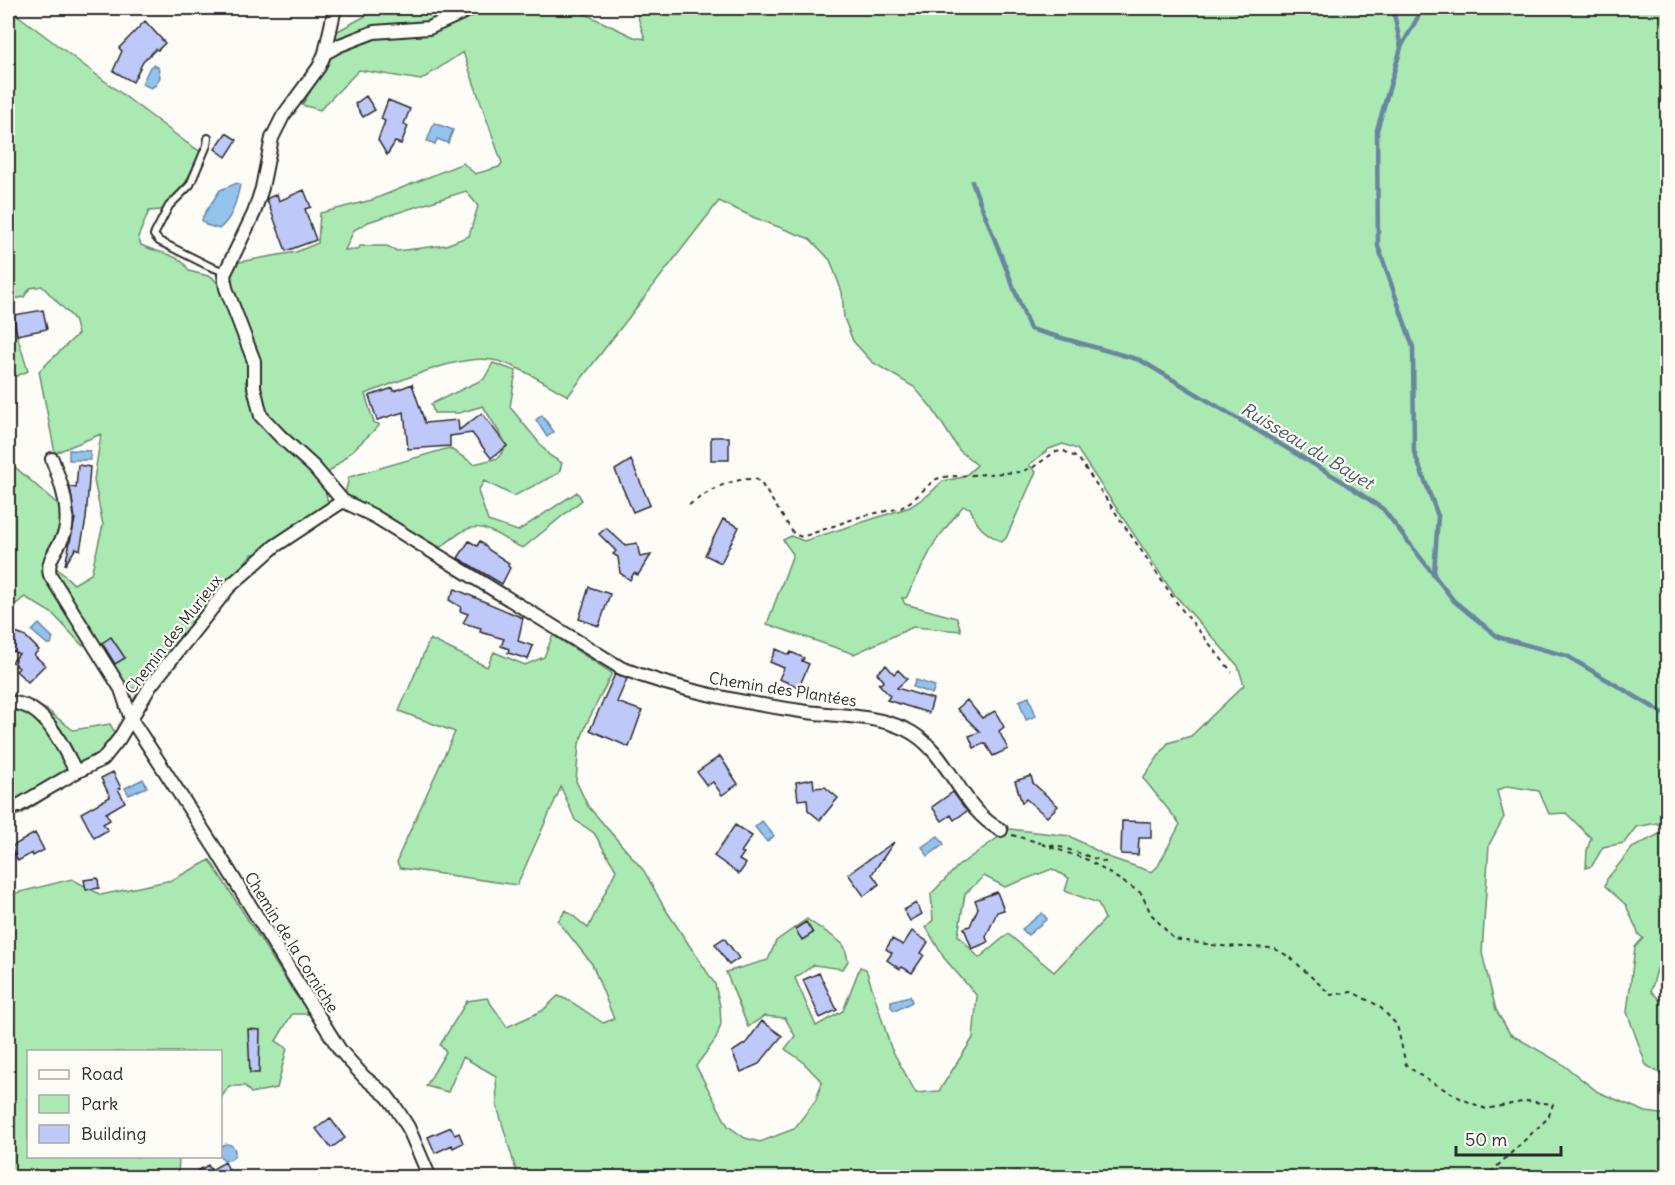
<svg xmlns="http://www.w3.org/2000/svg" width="1675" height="1185" viewBox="0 0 1675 1185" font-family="Delius,sans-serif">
<rect width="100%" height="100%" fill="#fdfcf7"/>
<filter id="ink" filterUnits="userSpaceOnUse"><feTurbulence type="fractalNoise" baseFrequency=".0167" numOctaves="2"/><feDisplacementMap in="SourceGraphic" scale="12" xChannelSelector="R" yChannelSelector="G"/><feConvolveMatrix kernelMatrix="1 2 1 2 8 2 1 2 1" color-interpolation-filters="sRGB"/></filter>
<g filter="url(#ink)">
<path fill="#aae9b1" stroke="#6a8a6e" stroke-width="1.5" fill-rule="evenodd" d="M8,8L187,143L201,152L185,183L161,210L149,211L138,237L141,245C156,253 181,253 189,271L212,277L219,285L231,268L239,262L296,252L318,243L320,213L372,200L463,163L475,174L499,167L502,163L463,52L421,80L359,70L320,110L302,105L329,60L334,33L367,15L409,8H527L579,11L634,37L645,39L635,8H1667L1668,953L1662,952L1651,991L1667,1007V1033L1665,1038L1667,1040V1078L1646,1065L1627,1012L1635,947L1643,938L1639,935L1626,905L1605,886L1607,879L1632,848L1665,831L1657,823L1636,827L1624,843L1603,847L1592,866L1586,868L1587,850L1591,838L1566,813L1549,814L1539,791L1507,786L1497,791L1504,817L1489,845L1482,953L1496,1010L1510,1034L1561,1063L1598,1092L1646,1112L1667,1115V1177H518L497,1106L496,1076L463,1057L448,1092L426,1086L446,1052L440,1045L467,1001L487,998L507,1027L542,1011L558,996L570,1001L603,1023L614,1019L592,964L558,921L566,910L588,928L616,870L594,833L575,820L561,787L517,885L400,868L397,863L399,855L455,732L399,711L430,639L487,667L494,652L525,665L544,657L553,635L612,673L587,723L579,744L576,781L588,806L644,871L664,907L715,984L720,1006L721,1024L716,1039L696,1066L728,1126L745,1138L760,1142L794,1129L816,1100L822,1082L801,1060L785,1049L795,1036L785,1018L764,1016L748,1027L726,972L768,960L776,941L807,919C814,925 841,940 844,946C846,950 847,956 848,961L843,969L814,965L795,978L816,1026L843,1011L860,967L866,969L891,1048L916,1093L939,1091L973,1038L977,996L944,958L926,927L933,920L931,894L958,866L1010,829L1070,836L1108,857L1152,872L1158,866L1180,824L1143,778L1168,743L1191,736L1244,685L1238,666L1173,593L1077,449L1063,444L1049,449L1029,465L1036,472L1006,538L1002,542C983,532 978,528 970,508L963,506L935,542L906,598H902L905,604L957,618L961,631L913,627L854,654L767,624L793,554L783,540L791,536L804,541L910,507L928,495L943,481L964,477L977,465L959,450L932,408L914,387L872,362L853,341L844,318L842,292L830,260L810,239L755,218L719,201L568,396C546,384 523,368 498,361C460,352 402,381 365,394L374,423L379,424V426L326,475L265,410L259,394L245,381L256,413L268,430L324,485L328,503L256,554H252L206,607L141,689L128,688L95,640L82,645L53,614L25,597L8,610V461L61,507C61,537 54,541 43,567L54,566L74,584L91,574L103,525L94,480L101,434L55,453L39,371L78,334L74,319L42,286L30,288L24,297L8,300ZM466,191L478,206L469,236L446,245L397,251L387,246H360L358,250H345L354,230L368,222ZM1052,869L1069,878L1065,891L1098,903L1105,919L1054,972L1008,934L979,958L958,935L965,894L984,876L1005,887Z
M8,306L28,371L17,376L8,369Z
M493,363L516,371L510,407L549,455L562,463L559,473L514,496L484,481L478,491L488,521L518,531L577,492L582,500L523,548C504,542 486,520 465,530C457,534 449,541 441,547L424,540L345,494L349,477L449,448L474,464L498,458L507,445L483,406L459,413H434L431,404L484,379Z
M8,692L47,710L73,730L110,724L117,736L107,750L83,766L68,784L21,814L8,818V756L13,744L8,735Z
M210,860L295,994L311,1014H292L276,1041L287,1048L277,1088L251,1093L245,1086H229L221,1098L220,1052H28V1156L179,1157L178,1177H8V895L72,879L101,895L172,880Z"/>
<path fill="#92c3ee" stroke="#6986a0" stroke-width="1.5" d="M153,65L158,67L160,77L156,85L151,88L142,84L150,67Z
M434,123L453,130L448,143L437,139L435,144L427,141Z
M237,183L240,185C236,201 233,218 219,229L206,225L202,220L203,216L220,190Z
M542,415L554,432L547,437L536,420Z
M69,450L90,451V460H69Z
M39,624L53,638L51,644H47L32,631Z
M916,680L935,686L932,694L913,687Z
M1029,697L1036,716L1026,720L1019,701Z
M143,779L147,787L129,795L125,788Z
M762,821L774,836L767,842L755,827Z
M938,836L944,844L928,856L922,847Z
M1042,913L1047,919L1028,935L1022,929Z
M910,996L912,1002L897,1010H894L891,1007V1001Z
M219 1152a8 8 0 1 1 16 0a8 8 0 1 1-16 0Z"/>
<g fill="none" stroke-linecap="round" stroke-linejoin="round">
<path stroke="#6986a0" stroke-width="4.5" d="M1393,8L1401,48L1377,130L1378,246L1413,347L1414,452L1438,516L1434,573
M1401,47L1423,8
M972,182L1030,329L1140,360L1340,480L1383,509L1454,601L1498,637L1567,656L1668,716"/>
</g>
<path fill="#bec8f9" stroke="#2b2b2b" stroke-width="1.5" d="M145,21L165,43L158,50L156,49L143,62L133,82L113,71L122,51L119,48Z
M366,96L375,110L363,117L355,104Z
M388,100L410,109L404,124L408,126L401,144L395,142L387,155L378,140L385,121L381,119Z
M226,133L237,140L226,157L215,149Z
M304,190L311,207L305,209L316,240L286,251L267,200L268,198L277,194L279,201Z
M43,310L47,329L17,335L14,315Z
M412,384L425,423L458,420L459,430L482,413L507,446L491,458L472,433L450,436V446L408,449L404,412L377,420L369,396L393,388L394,391Z
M711,437H729V460H711Z
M631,460L650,505L633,512L615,470Z
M78,465L90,467L86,519L80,550L76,548L65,565L75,519L70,487L76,488Z
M723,519L739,527L721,563L705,555Z
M606,528L625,545L637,543L640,557L651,555L638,575L634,573L630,580L620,573L618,557L613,554L616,551L599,534Z
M469,541L477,546L480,541L489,550L509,563L508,566L510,568L502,584L458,558Z
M589,587L610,594L599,626L579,619Z
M455,589L523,618L518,641L533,646L528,659L508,653L509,649L501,646L504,639L480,632L481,628L463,623L468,614L460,611L461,607L449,600Z
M8,630L26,637L39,650L34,655L45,665L28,682L16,671L19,668L12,662L19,654L8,649Z
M111,637L125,658L115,664L102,643Z
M776,649L789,655L791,652L804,658L802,661L809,664L799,687L779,679L784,668L770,662Z
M886,665L894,674L898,670L907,679L897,688L933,699L929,713L887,700L890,696L878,683L880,684L884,681L877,673Z
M615,674L627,679L617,702L642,711L629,747L590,730Z
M967,700L982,718L995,711L1004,727L999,731L1008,749L993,756L985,743L974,748L969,736L980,732L957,709Z
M720,756L738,784L722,795L713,782L707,786L697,772Z
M113,772L121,788L118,789L125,802L106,813L110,820L103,824L108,830L94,838L81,813L110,797L101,778Z
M1031,776L1033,783L1058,806L1047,817L1026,799L1022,803L1015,781Z
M813,779L814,788L825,787L838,798L820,820L808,810L807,799L798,800L796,782Z
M953,792L967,811L954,820L951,815L942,821L932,807Z
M1122,821L1151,822V838H1139L1138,855L1121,854Z
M735,825L752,836L741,852L744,853L739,860L746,864L739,874L714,856Z
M35,833L44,850L33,856L32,853L18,861L11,847Z
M894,842L872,874L879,884L864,896L848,874Z
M98,878L99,888L86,890L84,880Z
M997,892L1004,910L997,912L986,937L988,942L972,949L964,928L970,926L978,908L975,900Z
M916,903L922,914L910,921L904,910Z
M806,922L813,933L802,940L795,929Z
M912,931L928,942L921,953L924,955L912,973L902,967L900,969L887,960L892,953L886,949L892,939L903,945Z
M724,938L739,958L729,965L715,944Z
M819,973L837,1010L820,1018L803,980Z
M762,1021L782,1036L759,1064L741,1072L732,1052L746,1043Z
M248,1029L260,1030L259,1073H250Z
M330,1118L345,1138L331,1148L316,1129Z
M451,1127L455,1135L459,1133L463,1143L453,1148L452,1145L435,1153L428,1137Z
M225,1162L233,1178H185L208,1165L211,1170Z"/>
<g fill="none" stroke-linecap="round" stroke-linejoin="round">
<defs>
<path id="service" d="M208,138L207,145L190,185L169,206L154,235L159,241L209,266L225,272"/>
<path id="minor" d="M335,8L325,53L319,67L283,116L272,138L262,188L254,213L224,275L226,288L254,361V387L261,416L280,436L314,467L343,501L374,516L621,668C680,691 744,703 807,712C839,716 875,715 905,729C950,750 959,809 1001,830
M325,53L340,45L374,32L429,28L473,8
M52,459C60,480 69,504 66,527C64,544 45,557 50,575L121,689L131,719L218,853L294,977L340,1050L364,1077L387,1096L396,1108L408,1127L430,1178
M8,703C44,701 62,745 76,772
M8,809L18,806L76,772L103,759L119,739L151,685L229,587L275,546L343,501"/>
</defs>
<use href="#service" stroke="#2b2b2b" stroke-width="10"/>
<use href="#minor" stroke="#2b2b2b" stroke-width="16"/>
<path stroke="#2b2b2b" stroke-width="2" stroke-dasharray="4.5 4.5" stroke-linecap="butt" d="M689,505C710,490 730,478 756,479L761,483L794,534L802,537L862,516L901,508L914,499L934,480L942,477L1019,472L1032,468L1055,452L1064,451L1079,459L1179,606L1232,672
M1012,835L1041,843
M1042,844L1088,860L1141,893L1151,914L1174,939L1219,946L1273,948L1290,957L1331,995L1352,992L1379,1006L1397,1025L1406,1065L1424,1078L1462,1099L1486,1109L1527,1101L1553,1104L1548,1118L1489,1174V1178
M1050,845L1064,848L1108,863"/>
<use href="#service" stroke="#fdfcf7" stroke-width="6"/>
<use href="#minor" stroke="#fdfcf7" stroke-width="12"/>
</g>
</g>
<g text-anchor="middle" stroke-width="4.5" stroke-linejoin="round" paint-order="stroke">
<g font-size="16" fill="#2b2b2b" stroke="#fdfcf7">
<text transform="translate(173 634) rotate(-52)" y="6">Chemin des Murieux</text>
<text transform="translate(783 689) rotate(9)" y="6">Chemin des Plantées</text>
<text transform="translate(292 942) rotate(58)" y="6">Chemin de la Corniche</text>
</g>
<g font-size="18" font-style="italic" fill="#4a5966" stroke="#fdfcf7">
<text transform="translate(1307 446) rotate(31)" y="6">Ruisseau du Bayet</text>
</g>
</g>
<rect width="1675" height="1185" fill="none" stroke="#fdfcf7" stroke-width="30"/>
<rect x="15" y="15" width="1645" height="1155" fill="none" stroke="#2b2b2b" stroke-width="2" filter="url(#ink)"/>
<rect x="27" y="1050" width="195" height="108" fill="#fdfcf7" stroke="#a9a8a5" stroke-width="1.5"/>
<rect x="39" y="1070" width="30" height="9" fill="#fdfcf7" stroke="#a9a8a5" stroke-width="1.5"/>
<text x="81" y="1080" font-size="18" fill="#2b2b2b">Road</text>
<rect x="39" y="1095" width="30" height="18" fill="#aae9b1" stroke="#a9a8a5" stroke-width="1.5"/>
<text x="81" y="1110" font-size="18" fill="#2b2b2b">Park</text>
<rect x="39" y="1125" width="30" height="18" fill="#bec8f9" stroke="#a9a8a5" stroke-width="1.5"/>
<text x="81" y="1140" font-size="18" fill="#2b2b2b">Building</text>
<path d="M1456 1146v9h105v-9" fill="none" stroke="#2b2b2b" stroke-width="3"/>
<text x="1465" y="1146" font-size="18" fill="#2b2b2b" stroke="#fdfcf7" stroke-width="4.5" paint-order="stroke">50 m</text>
</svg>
